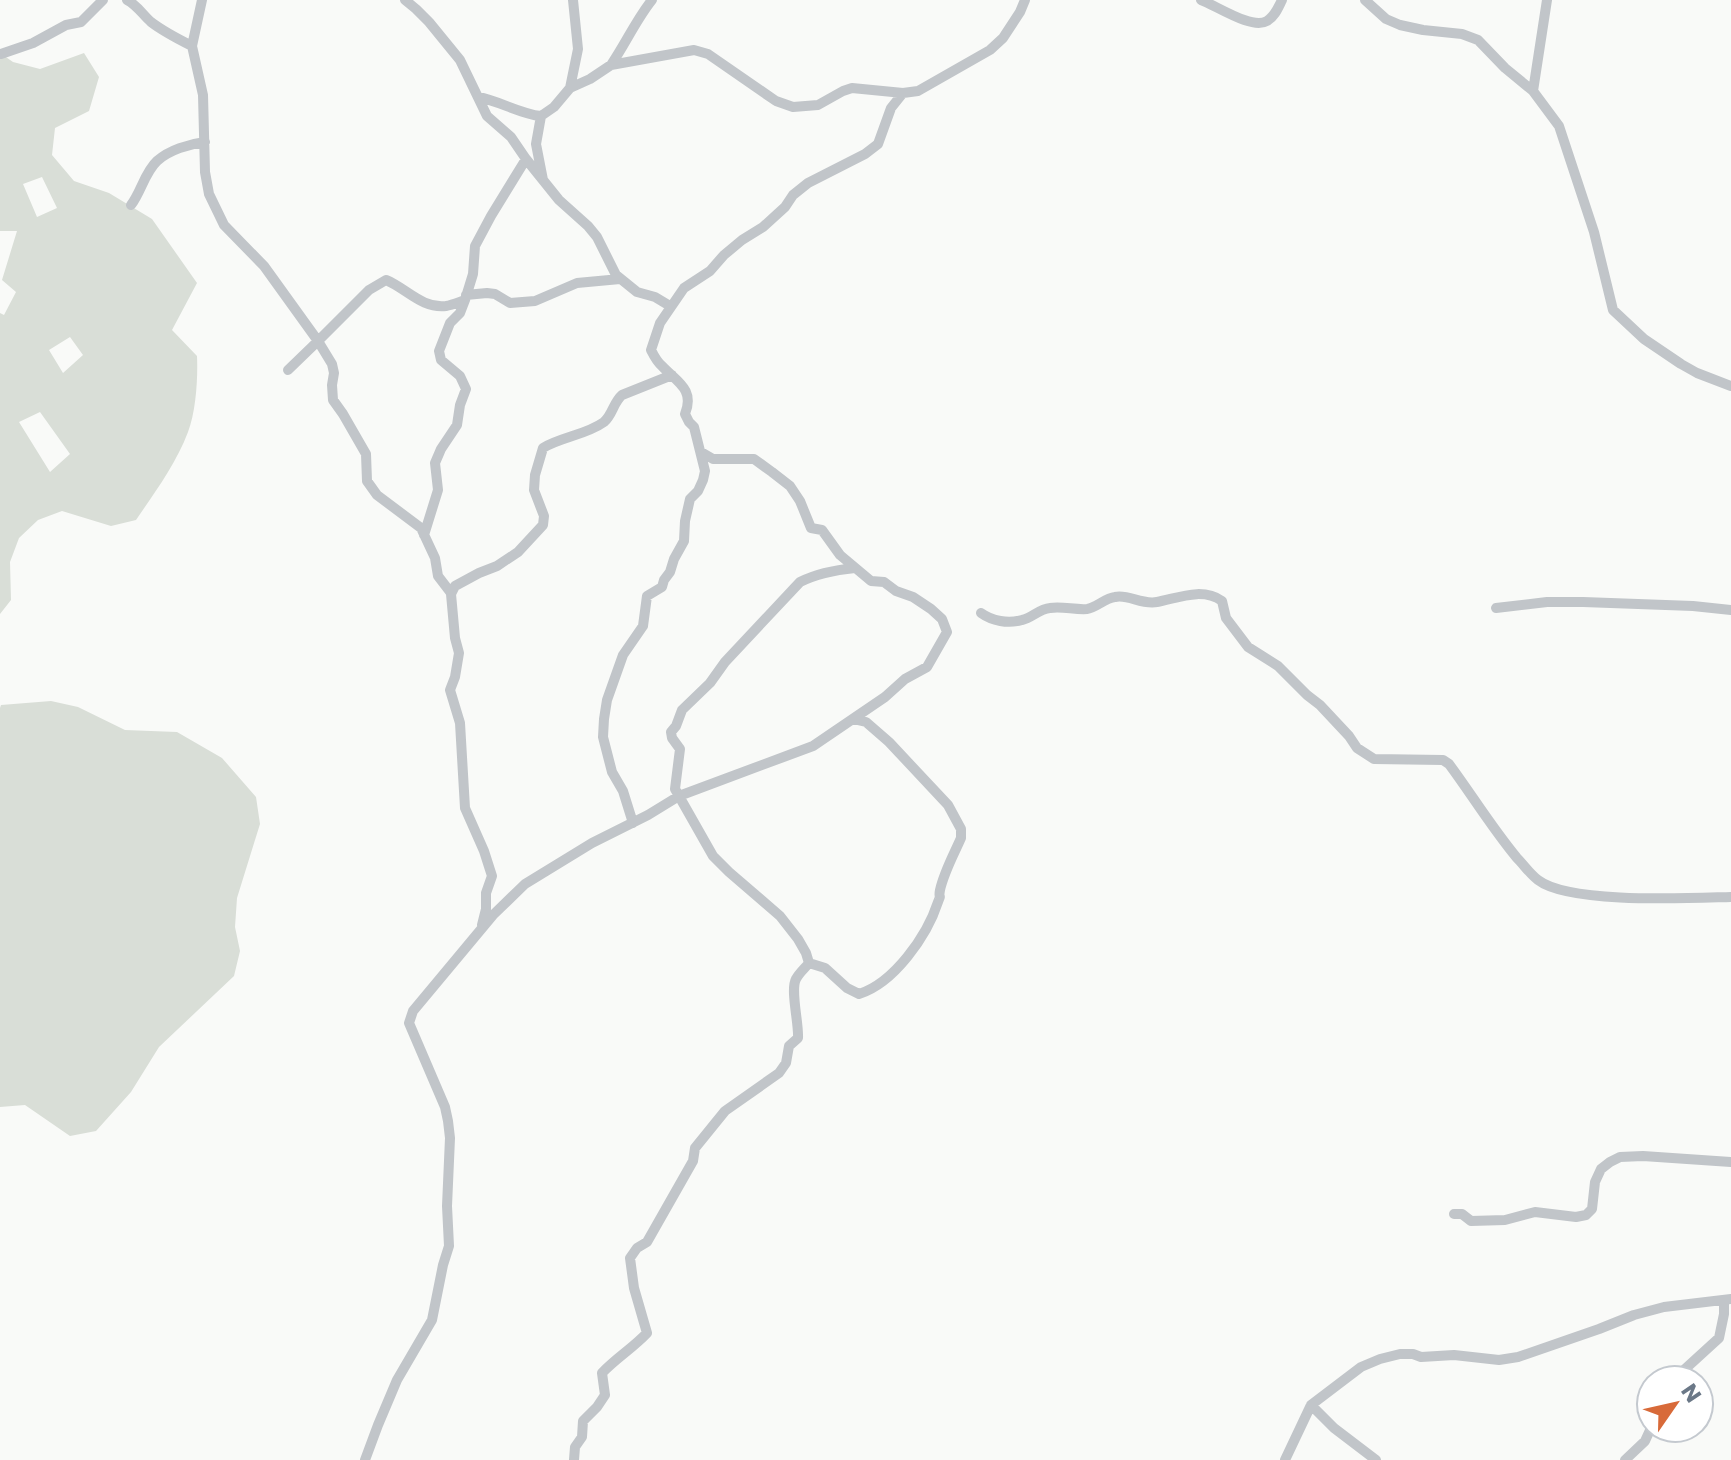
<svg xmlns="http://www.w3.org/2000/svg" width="1731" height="1460" viewBox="0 0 1731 1460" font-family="Poppins,sans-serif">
<rect width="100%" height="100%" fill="#f9faf8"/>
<path fill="#d9ded7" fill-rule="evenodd" d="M0,53L13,62L40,69L84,53L99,77L89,111L55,128L52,155L74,181L109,193L152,219L197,283L172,330L197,356C198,378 196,411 188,432C176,464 155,492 136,520L111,526L62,511L38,520L19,538L10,562L11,600L0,614V313L4,315L16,292L2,280L17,231H0ZM42,177L57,208L37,217L23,184ZM70,337L83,355L63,373L49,350ZM40,412L70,454L50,472L19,422Z
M51,701L78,707L125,730L177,732L222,758L256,797L260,824L237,898L235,927L240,951L234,976L159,1047L131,1092L96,1131L70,1136L25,1105L0,1107V708L1,705Z"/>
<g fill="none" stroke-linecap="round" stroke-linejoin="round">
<path stroke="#c1c5c9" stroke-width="10" d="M127,0C137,5 143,15 151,22C164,32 178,39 192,46
M202,0L192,46L203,95L205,172L209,194L224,225L264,266L318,341L369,290L386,280C406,288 422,309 446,306C452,305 459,302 465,300
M405,0L416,9L429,22L460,60L487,116L511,137L526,159L559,200L588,226L597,237L616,275L637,292L655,297L670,306
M1201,0C1217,6 1252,30 1267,21C1275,16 1278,8 1282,0
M1365,0L1386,19L1400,25L1423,30L1462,34L1478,40L1505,68L1533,91L1559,126L1594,232L1613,310L1644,339L1681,364L1697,373L1731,386
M1,54L33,43L66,25L81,22L103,0
M611,65C626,43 636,20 652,0
M570,88L578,49L573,0
M1533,91L1547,0
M478,97C500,101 520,114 541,116
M543,180L536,144L541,116L554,107L570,88L590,79L611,65L694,50L708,54L776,101L793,107L818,105L843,91L852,88L903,93L918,91L990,50L1003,38L1020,12L1025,0
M131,205C141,192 145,172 157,161C169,150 189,144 205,142
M466,295L487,293L495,294L510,303L535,301L577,283L620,279
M288,370L318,341L332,364L334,373L332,385L333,400L343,414L366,454L367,481L377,495L421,528L435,558L438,576L451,593
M424,535L438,490L435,463L441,449L457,425L460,405L466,389L460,376L441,360L439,351L450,323L460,313L465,300L473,274L475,246L491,216L526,159
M1496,608L1547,602H1583L1693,606L1731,610
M981,613C992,621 1008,624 1022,620C1032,618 1039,609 1050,608C1062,606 1075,610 1087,609C1096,608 1105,598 1115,597C1129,594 1141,605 1157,602C1178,598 1202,587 1222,601L1226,618L1248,647L1278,666L1307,695L1320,705L1349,736L1357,748L1374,759L1443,760L1449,764C1472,795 1492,828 1517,858C1524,865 1530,874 1538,880C1569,904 1689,898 1731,897
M633,823L623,791L612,772L603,737L604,719L607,700L623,655L643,626L647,596L662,587L664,580L670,572L674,559L684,541L685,521L690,499L698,491L703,480L705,471L694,427L689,422L685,414C695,389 677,382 662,366C657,362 654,356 651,350L660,323L684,288L710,271L724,255L742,240L763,227L785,207L793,195L808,183L865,154L878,144L891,108L903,93
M482,925L486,909V893L492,876L484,851L465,808L460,723L450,690L455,677L459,653L455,638L451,594L455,586L479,573L497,566L518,552L543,525L544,516L534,490L535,475L543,448C561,437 586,435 604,422C613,414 613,403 622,395L672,375
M809,963L825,968L847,988L859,994C894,983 927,936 938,902C942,892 938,901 940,890C944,872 954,854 961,838V829L948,805L889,742L866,722L853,719
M1454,1214H1462L1471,1221L1505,1220L1535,1212L1576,1217L1586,1215L1592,1209L1595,1182L1601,1169L1610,1162L1620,1157L1643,1156L1731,1162
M1673,1380L1719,1338L1724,1314V1300
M1311,1405L1334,1428L1376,1460
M365,1460L378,1425L397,1380L432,1320L443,1265L449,1246L447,1206L450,1138L448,1121L445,1107L409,1023L413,1011L493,915L525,884L592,843L648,815L679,796L813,746L885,697L905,679L927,667L947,632L942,619L931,609L913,597L896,591L884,582L871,581L840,555L822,530L811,528L800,501L790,486L772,472L754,459H713L701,452
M574,1460L575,1447L582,1437L583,1421L597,1407L605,1395L602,1373C616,1358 633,1348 647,1333L634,1288L630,1258L637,1248L647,1242L693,1161L695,1148L725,1111L779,1073L786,1063L789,1046L798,1038C799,1023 790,990 796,979C799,973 805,968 809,963L806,953L798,939L780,916L729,872L713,856L675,789L680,749L672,738L671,732L676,726L682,710L710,683L725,662L800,582C818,573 835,570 855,568
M1285,1460L1311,1405L1361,1367L1380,1359L1400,1354H1413L1421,1357L1454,1355L1499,1360L1518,1357L1599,1329L1634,1315L1664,1307L1731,1299
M1625,1460L1645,1441L1651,1428"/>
</g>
<g transform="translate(1675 1404) rotate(56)"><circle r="38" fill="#ffffff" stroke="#c4c9cf" stroke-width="2"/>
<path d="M0-6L14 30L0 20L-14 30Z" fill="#d86a39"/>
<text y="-12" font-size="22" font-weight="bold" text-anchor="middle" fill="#6b7887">N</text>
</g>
</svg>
